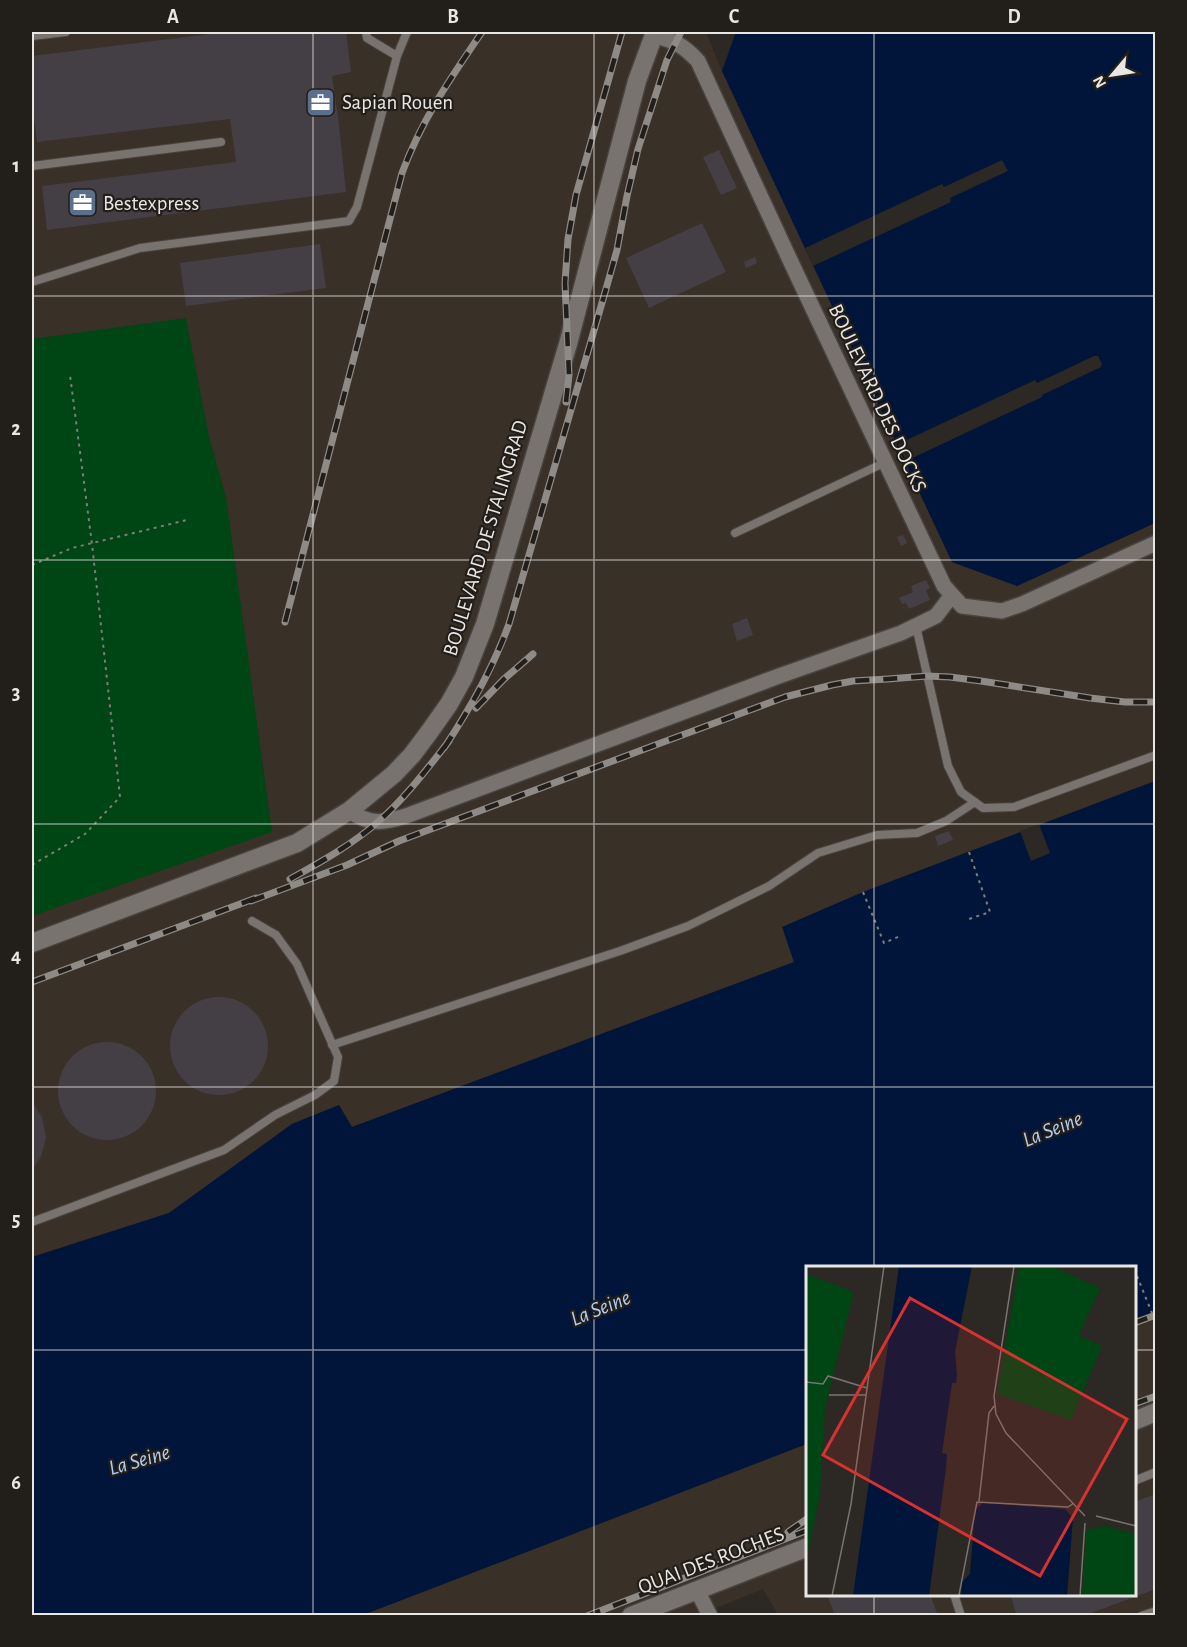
<svg xmlns="http://www.w3.org/2000/svg" width="1187" height="1647" viewBox="0 0 1187 1647" font-family="'Alegreya Sans',sans-serif">
<rect width="100%" height="100%" fill="#2c2823"/>
<path fill="#393027" d="M32,32H706L722,71L952,562L1017,586L1155,523V781L863,892L783,927L794,962L352,1127L339,1105L292,1124L169,1213L32,1257Z
M1155,1250V1615H778L763,1589L697,1616H166L807,1378L808,1594H1134V1268Z"/>
<path fill="#004514" d="M186,318L209,437L226,497L272,832L32,916V339Z"/>
<path fill="#001539" d="M736,32H1155V523L1017,586L952,562L722,71Z
M1155,781V1311L1135,1319L1134,1268H808L807,1444L363,1615L32,1616V1257L169,1213L292,1124L339,1105L352,1127L794,962L782,927L863,892Z"/>
<path fill="#2c2823" d="M1002,160L1008,171L950,198L951,202L813,266L805,248L942,184L944,187Z
M1094,356H1098L1102,364L1101,367L1042,395V397L906,461L898,444L1035,380L1037,383Z
M1039,824L1050,853L1031,861L1020,831Z"/>
<path fill="#443f45" d="M226,32H346L351,72L332,76L338,116L346,192L47,230L42,186L236,162L230,119L37,142L32,101V56Z
M719,150L737,188L721,195L703,157Z
M702,223L726,272L649,308L626,258Z
M320,244L326,288L186,306L180,263Z
M755,257L757,263L746,268L744,262Z
M903,535L907,543L901,546L897,537Z
M926,580L930,588L926,590L930,600L909,609L906,603L902,604L899,598L913,592L911,586Z
M747,618L753,635L737,641L732,624Z
M949,831L953,840L938,846L935,836Z
M170 1046a49 49 0 1 1 98 0a49 49 0 1 1-98 0Z
M58 1091a49 49 0 1 1 98 0a49 49 0 1 1-98 0Z
M32,1102L42,1117L46,1137L41,1157L32,1170Z
M1156,1494V1589L1083,1616H1017L1010,1594H1134V1502Z
M827,1594H930L938,1616H835Z"/>
<g fill="none" stroke-linecap="round" stroke-linejoin="round">
<defs>
<path id="service" d="M366,32L367,38L397,56
M32,36L66,32
M32,166L221,142
M32,282L140,248L349,221L357,207L397,56L407,32
M735,533L886,462
M916,626L948,766L961,792L983,808L1014,807L1156,755
M332,1045L620,951L688,926L769,886L818,853L877,835L917,833L946,821L975,802
M32,1222L224,1150L275,1115L315,1095L334,1081L338,1057L297,964L276,935L252,921
M1134,1481L1156,1472
M954,1594L961,1616
M1141,1616L1156,1611"/>
<path id="minor" d="M654,36C674,40 684,46 698,61L789,258L944,586L962,606L1002,611L1022,604L1156,543
M349,811C370,825 383,823 406,816L779,676L901,633L936,616L952,595
M697,1590L710,1616"/>
<path id="tertiary" d="M32,943L297,843L349,811L394,774L412,755L430,731L449,704L464,677L485,624L568,344L637,81L655,32"/>
<path id="secondary" d="M1134,1421L1156,1412
M631,1616L808,1547"/>
</defs>
<use href="#service" stroke="#474440" stroke-width="10"/>
<use href="#minor" stroke="#474440" stroke-width="18"/>
<use href="#tertiary" stroke="#474440" stroke-width="21"/>
<use href="#secondary" stroke="#474440" stroke-width="21"/>
<path stroke="#807d79" stroke-width="2" stroke-dasharray="3 4.5" stroke-linecap="butt" d="M32,565L72,548L187,520
M969,852L990,912L969,919
M32,865L85,834L120,797L92,544L70,375
M863,892L884,943L900,936
M1137,1276L1152,1313"/>
<use href="#service" stroke="#78736e" stroke-width="8"/>
<use href="#minor" stroke="#78736e" stroke-width="15"/>
<use href="#tertiary" stroke="#78736e" stroke-width="18"/>
<use href="#secondary" stroke="#78736e" stroke-width="18"/>
<defs>
<path id="rail" d="M566,402L569,375L565,283L568,239L576,195L622,32
M285,622L402,173C422,119 450,79 482,32
M476,708L504,679L533,654
M444,748C470,709 493,668 509,624L606,289L617,250L627,196L638,149L667,60L681,32
M290,879C321,862 353,844 379,821C406,797 427,769 449,741
M251,901L347,865L399,841L658,744L785,697L832,685L853,681L888,679L927,676L950,677L981,681L1090,698L1125,702H1156
M32,982L256,898
M1134,1323L1156,1315
M1134,1404L1156,1396
M788,1532L808,1518
M587,1616L808,1530"/>
</defs>
<use href="#rail" stroke="#8e8b87" stroke-width="7"/>
<use href="#rail" stroke="#221e1a" stroke-width="4.5" stroke-dasharray="14" stroke-linecap="butt"/>
</g>
<path fill="none" stroke="#e9e7e4" stroke-width="1.5" stroke-opacity="0.55" d="M313,32V1616M594,32V1616M874,32V1268M32,296H1156M32,560H1156M32,824H1156M32,1087H1156M32,1350H808M1134,1350H1156M874,1594V1616"/>
<defs>
<symbol id="office-square" viewBox="-11 -11 22 22"><rect x="-9" y="-9" width="18" height="18" rx="4" fill="#5c6f8a" stroke="#221e1a"/><path d="M-6-3h4V-5.5h4V-3h4V5H-6ZM-1-4.5V-3h2v-1.5ZM-6 0V1H6V0Z" fill="#fff"/></symbol>
</defs>
<g fill-rule="evenodd">
<use href="#office-square" x="304" y="86" width="33" height="33"/>
<use href="#office-square" x="66" y="186" width="33" height="33"/>
</g>
<g text-anchor="middle" stroke-width="4.5" stroke-linejoin="round" paint-order="stroke">
<g font-size="21" fill="#e9e7e4" stroke="#221e1a" text-anchor="start">
<text x="342" y="109">Sapian Rouen</text>
<text x="103" y="210">Bestexpress</text>
</g>
<g font-size="21" fill="#e9e7e4" stroke="#221e1a">
<text transform="translate(878 398) rotate(65)" y="7">BOULEVARD DES DOCKS</text>
<text transform="translate(485 538) rotate(-73)" y="7">BOULEVARD DE STALINGRAD</text>
<text transform="translate(711 1560) rotate(-21)" y="7">QUAI DES ROCHES</text>
</g>
<g font-size="22" font-style="italic" fill="#b2cdf5" stroke="#221e1a">
<text transform="translate(1052 1128) rotate(-22)" y="8">La Seine</text>
<text transform="translate(600 1307) rotate(-22)" y="8">La Seine</text>
<text transform="translate(139 1459) rotate(-16)" y="8">La Seine</text>
</g>
</g>
<g transform="translate(806 1266)">
<rect width="330" height="330" fill="#2c2823"/>
<path d="M213,0H245L294,22L273,69L296,80L265,154L191,128ZM0,8L48,26L19,141L14,227L0,298ZM300,260L330,268V330H276L280,267L283,263Z" fill="#004514"/>
<path d="M93,0H166L149,86L151,109L150,117H146L136,187L141,188L140,202L123,330H47ZM177,237L259,243L267,252L261,330H155L156,316L164,308L169,244Z" fill="#001539"/>
<path fill="none" stroke="#787470" stroke-width="1.5" d="M208,0L188,130L190,148L200,167L279,250M0,116L17,118L22,110L61,122M23,129H60M173,235L183,147L188,140M290,250L330,260M153,329L171,236L262,241L268,237M26,330L45,238L78,0M274,330L279,257"/>
<path fill="#d73231" fill-opacity="0.15" stroke="#d73231" stroke-width="3" d="M104,32L321,153L234,310L17,189Z"/>
<rect width="330" height="330" fill="none" stroke="#e9e7e4" stroke-width="3"/>
</g>
<rect width="1187" height="1647" fill="none" stroke="#221e1a" stroke-width="66"/>
<g transform="translate(1112 75) rotate(241)" stroke="#221e1a" stroke-width="4.5" paint-order="stroke">
<path d="M0-4.5L10 22L0 15L-10 22Z" fill="#e9e7e4"/>
<text y="-9" font-size="16" font-weight="bold" text-anchor="middle" fill="#e9e7e4">N</text>
</g>
<rect x="33" y="33" width="1121" height="1581" fill="none" stroke="#e9e7e4" stroke-width="2"/>
<g font-size="20" text-anchor="middle" font-weight="bold" fill="#e9e7e4">
<text x="173" y="23">A</text>
<text x="453" y="23">B</text>
<text x="734" y="23">C</text>
<text x="1014" y="23">D</text>
<text x="16" y="172">1</text>
<text x="16" y="435">2</text>
<text x="16" y="699">3</text>
<text x="16" y="962">4</text>
<text x="16" y="1226">5</text>
<text x="16" y="1489">6</text>
</g>
</svg>
